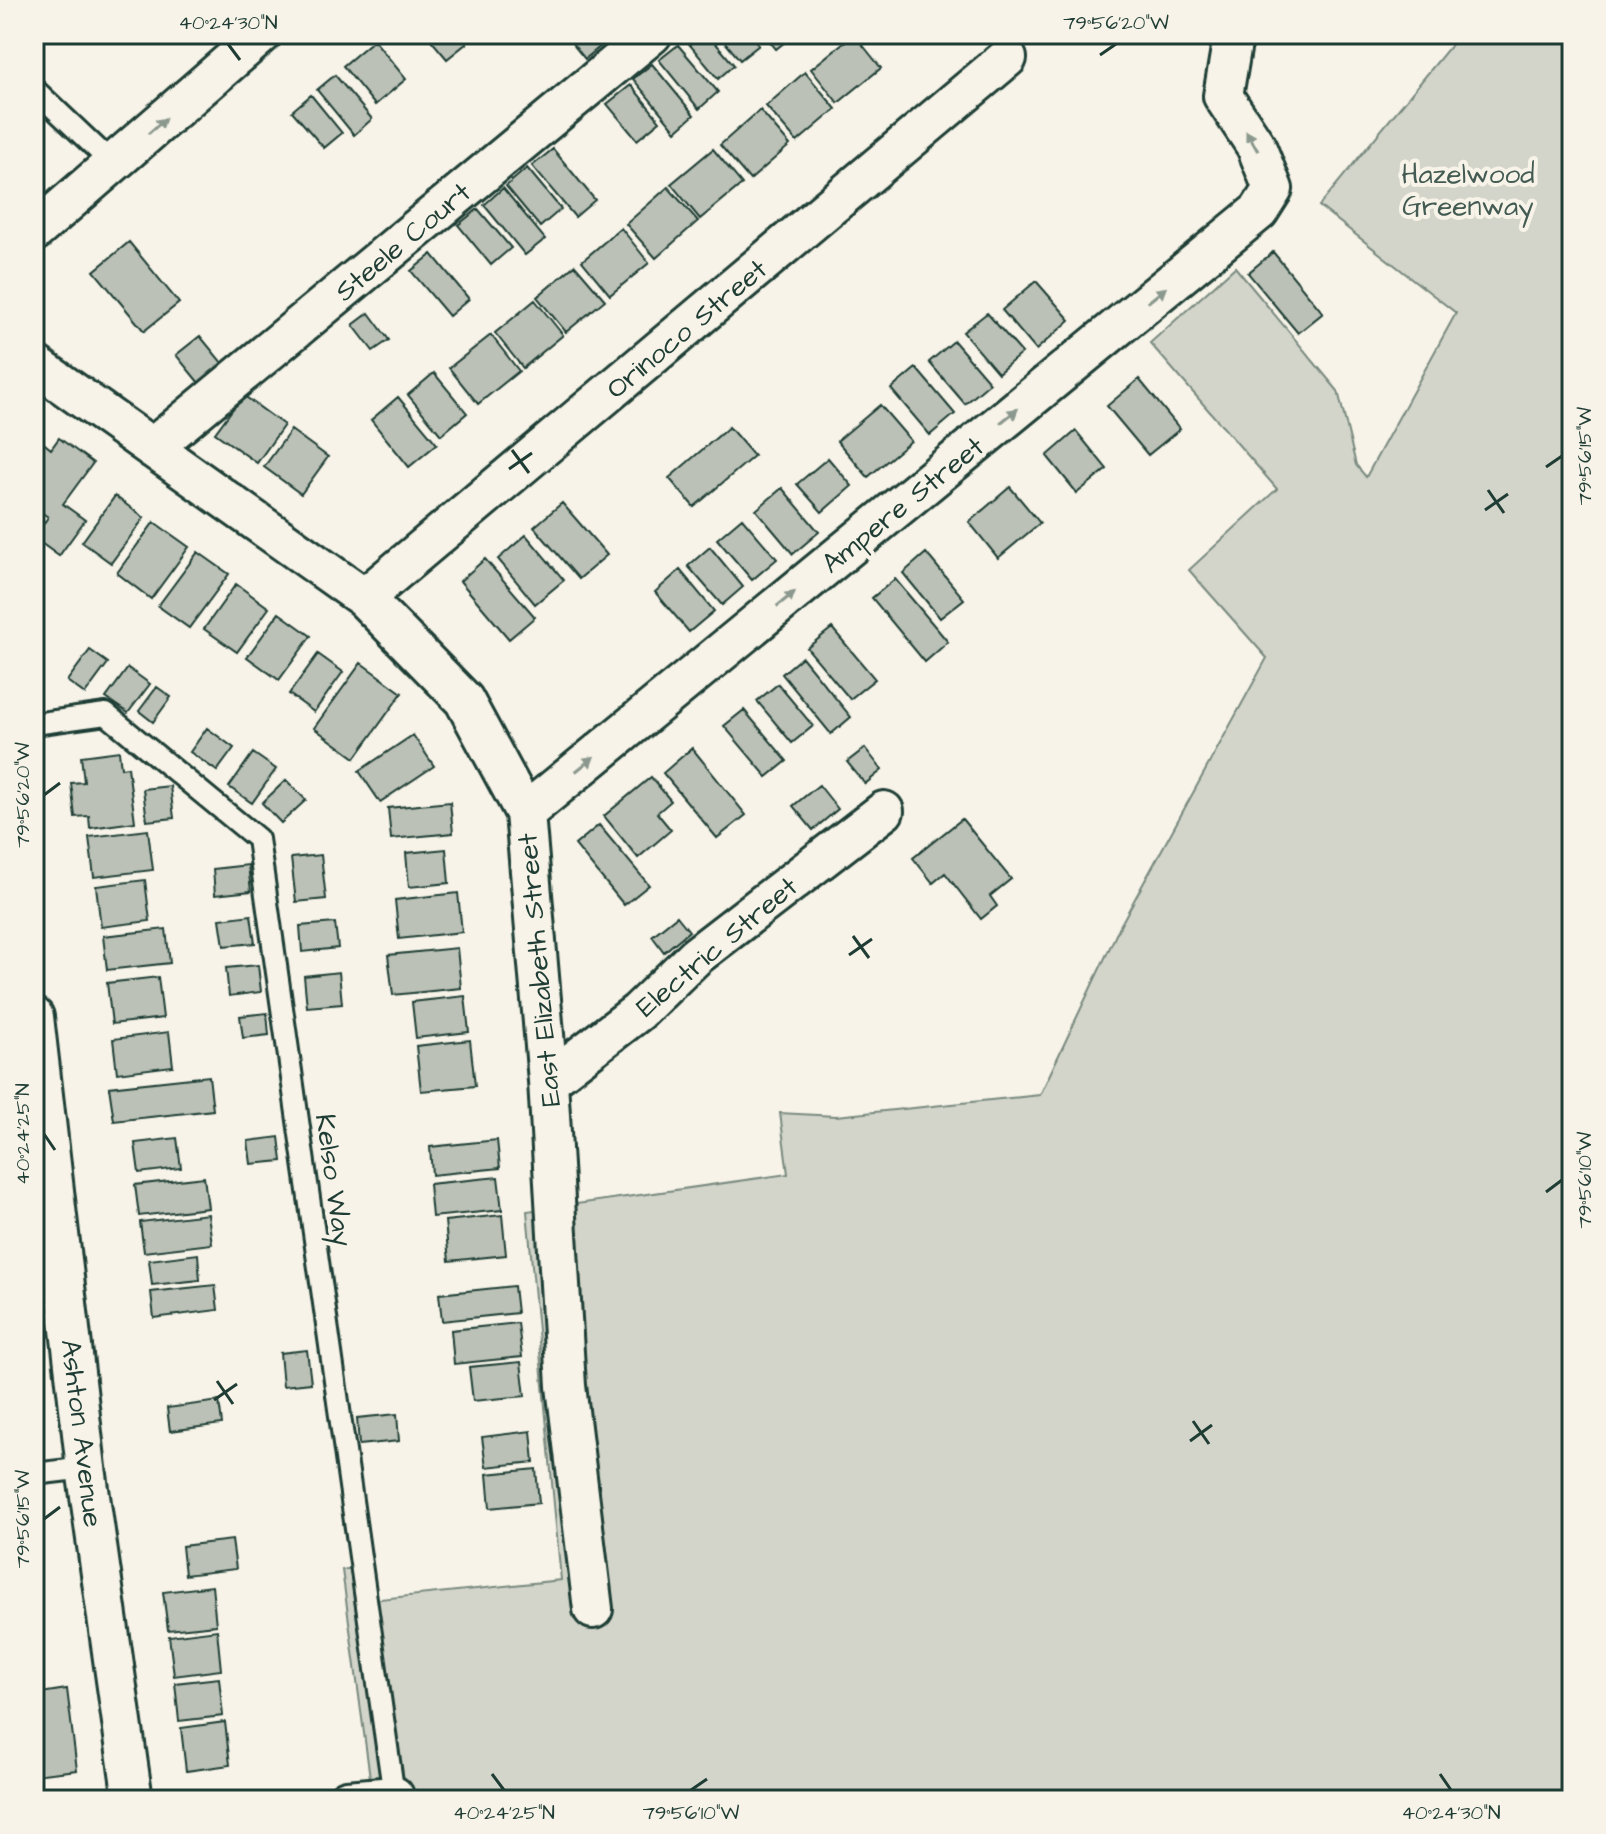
<svg xmlns="http://www.w3.org/2000/svg" width="1606" height="1834" viewBox="0 0 1606 1834" font-family="'Architects Daughter',sans-serif">
<rect width="100%" height="100%" fill="#f7f3e8"/>
<filter id="ink" filterUnits="userSpaceOnUse"><feTurbulence type="fractalNoise" baseFrequency=".0125" numOctaves="2"/><feDisplacementMap in="SourceGraphic" scale="16" xChannelSelector="R" yChannelSelector="G"/><feConvolveMatrix kernelMatrix="1 2 1 2 8 2 1 2 1" color-interpolation-filters="sRGB"/></filter>
<g filter="url(#ink)">
<path fill="#d3d5ca" stroke="#79897f" stroke-width="2" d="M1460,34H1572V1800H373L342,1570L368,1565L371,1600L561,1580L527,1211L788,1174L780,1113L836,1116L1040,1095L1120,926L1267,658L1189,570L1277,489L1150,343L1235,267L1338,391L1356,465L1366,477L1456,313L1319,206Z"/>
<path fill="#bbc1b6" stroke="#1f3d34" stroke-width="2" d="M426,34H460L467,43L447,59Z
M568,34H602L607,41L585,59L566,36Z
M691,34H708L734,65L718,79L685,39Z
M718,34H750L759,45L740,60Z
M764,34H793L794,35L776,49Z
M854,34L881,68L838,103L811,69Z
M374,40L406,79L375,105L343,66Z
M678,45L718,92L699,109L659,60Z
M652,64L694,115L676,131L633,79Z
M805,72L836,109L797,142L766,106Z
M335,75L372,119L354,135L317,90Z
M631,85L660,121L637,140L607,104Z
M311,95L342,133L324,148L292,111Z
M760,110L790,145L750,180L720,145Z
M553,149L595,200L575,217L532,166Z
M713,149L742,184L700,219L671,184Z
M527,168L561,209L540,227L506,186Z
M668,187L698,221L656,258L626,224Z
M503,188L545,239L525,255L484,205Z
M478,209L511,248L491,265L458,225Z
M621,228L649,263L610,295L582,261Z
M129,242L179,303L144,331L94,271Z
M1273,252L1323,313L1298,333L1248,273Z
M432,254L469,299L449,316L411,271Z
M575,265L605,300L566,332L537,297Z
M1036,281L1070,320L1036,350L1002,310Z
M535,300L563,335L523,368L495,333Z
M369,313L389,340L373,351L353,325Z
M987,313L1022,353L998,373L963,332Z
M491,335L519,371L478,404L449,368Z
M200,336L223,364L199,383L176,355Z
M954,341L990,383L965,404L929,362Z
M916,368L955,414L930,435L891,389Z
M434,373L467,413L441,435L408,395Z
M1139,379L1180,429L1148,455L1107,406Z
M243,395L284,425L257,463L215,433Z
M398,397L437,444L409,467L371,420Z
M880,405L911,441L868,477L837,441Z
M729,427L754,456L694,507L669,478Z
M291,430L328,457L301,494L264,467Z
M1076,431L1107,469L1077,493L1047,456Z
M59,438L93,463L63,504L85,520L59,556L34,538L48,517L34,507V451L41,441L51,449Z
M828,458L852,486L822,512L797,484Z
M1010,487L1040,523L998,558L969,522Z
M782,488L819,532L793,554L756,510Z
M115,496L144,518L111,563L82,542Z
M562,503L607,555L579,579L534,527Z
M742,518L777,559L752,580L717,539Z
M154,522L189,547L151,599L117,573Z
M526,535L564,580L535,604L498,559Z
M710,547L743,587L722,605L688,566Z
M198,552L229,574L189,628L158,606Z
M926,553L964,599L940,618L903,573Z
M485,559L535,617L509,639L460,581Z
M680,570L714,611L689,632L655,592Z
M895,579L948,642L925,662L872,598Z
M236,584L269,608L237,652L204,629Z
M279,613L311,636L279,680L247,657Z
M832,628L875,679L850,699L807,648Z
M90,650L108,663L85,694L67,681Z
M318,654L343,672L314,712L289,694Z
M802,657L851,717L831,734L782,674Z
M361,663L402,693L355,758L314,728Z
M128,668L150,684L128,713L106,698Z
M778,684L813,726L792,743L757,701Z
M157,687L171,697L153,722L139,711Z
M744,710L787,761L767,777L724,726Z
M207,728L234,748L217,771L190,752Z
M413,735L434,766L380,802L359,771Z
M692,748L746,815L717,838L663,773Z
M865,748L882,770L865,784L847,762Z
M119,751L121,768L128,767L135,822L90,828L89,816L75,817L71,783L84,782L81,756Z
M253,753L276,769L252,803L229,787Z
M651,777L671,801L657,813L671,830L638,858L604,816Z
M286,780L306,800L281,823L262,803Z
M819,785L838,809L813,830L793,806Z
M170,786L174,818L147,821L143,789Z
M450,802L453,833L391,839L388,808Z
M962,819L1011,879L990,896L997,906L981,919L945,873L933,883L913,858Z
M599,825L649,885L624,905L575,845Z
M148,830L153,870L94,877L89,837Z
M446,849L449,883L409,887L406,853Z
M321,855L326,899L296,902L291,858Z
M248,865L251,891L215,895L213,869Z
M145,880L150,921L101,927L96,886Z
M458,893L462,932L399,939L395,900Z
M251,915L255,943L224,946L220,919Z
M677,916L689,931L664,952L652,936Z
M335,923L338,948L302,952L300,926Z
M166,929L170,963L107,970L103,936Z
M457,948L461,988L393,995L388,955Z
M258,965L261,992L229,996L226,968Z
M339,972L342,1004L307,1007L304,976Z
M158,977L163,1018L112,1024L107,983Z
M465,996L469,1032L416,1038L412,1002Z
M267,1013L269,1035L243,1038L240,1016Z
M169,1032L173,1066L117,1073L113,1039Z
M470,1040L475,1086L421,1091L416,1046Z
M209,1076L213,1110L114,1121L109,1087Z
M279,1137L282,1161L251,1164L248,1141Z
M177,1138L181,1168L139,1173L135,1143Z
M497,1140L500,1168L432,1175L430,1147Z
M204,1177L208,1208L139,1216L135,1185Z
M498,1177L502,1210L432,1217L429,1184Z
M208,1214L212,1244L144,1252L140,1222Z
M502,1215L506,1255L449,1261L445,1221Z
M198,1254L200,1280L152,1285L149,1260Z
M215,1285L218,1310L154,1318L151,1292Z
M514,1286L517,1313L442,1321L439,1294Z
M518,1323L522,1357L454,1364L451,1330Z
M307,1350L311,1383L283,1386L280,1353Z
M521,1362L525,1396L473,1401L469,1367Z
M219,1401L222,1424L170,1431L167,1408Z
M397,1414L399,1441L359,1445L357,1418Z
M531,1431L534,1462L486,1467L482,1437Z
M536,1469L539,1503L490,1508L487,1474Z
M232,1540L236,1569L185,1575L182,1546Z
M212,1586L216,1625L168,1630L163,1592Z
M217,1630L221,1670L174,1676L169,1636Z
M219,1678L223,1716L179,1721L175,1683Z
M67,1689L77,1770L34,1775V1694Z
M225,1722L230,1765L186,1771L181,1728Z"/>
<g fill="none" stroke-linecap="round" stroke-linejoin="round">
<defs>
<path id="lane" d="M34,89L113,164
M34,724L106,714L258,839L394,1796
M34,1474L86,1468"/>
<path id="street" d="M34,232L262,34
M34,364L364,598L464,700L525,813L548,1081L566,1386L593,1609
M152,448L652,34
M364,598L1007,58
M525,813L1259,211L1273,189L1256,146L1223,96L1232,43L1237,34
M34,1017L86,1468L133,1800
M548,1081L638,1012L696,956L884,811
M347,1800L394,1796"/>
</defs>
<use href="#lane" stroke="#1f3d34" stroke-width="26"/>
<use href="#street" stroke="#1f3d34" stroke-width="44"/>
<use href="#lane" stroke="#f7f3e8" stroke-width="20"/>
<use href="#street" stroke="#f7f3e8" stroke-width="38"/>
</g>
<defs><path id="oneway-solid" d="M-6-.8H1V-3.2L6.5 0L1 3.2V.8H-6Z" transform="scale(2)"/></defs>
<g fill="#8b988e">
<use href="#oneway-solid" transform="translate(157 126) rotate(-41)"/>
<use href="#oneway-solid" transform="translate(1252 141) rotate(-120)"/>
<use href="#oneway-solid" transform="translate(1157 295) rotate(-39)"/>
<use href="#oneway-solid" transform="translate(1009 416) rotate(-39)"/>
<use href="#oneway-solid" transform="translate(786 599) rotate(-39)"/>
<use href="#oneway-solid" transform="translate(585 764) rotate(-39)"/>
</g>
</g>
<path fill="none" stroke="#1f3d34" stroke-width="3" d="M228,44L240,60M1100,55L1116,44M512,450L529,473M1546,467L1562,456M509,469L532,453M1488,490L1504,513M1485,510L1508,494M44,795L60,783M853,936L869,958M849,955L872,939M44,1134L55,1150M1546,1192L1562,1180M217,1381L233,1404M214,1400L237,1384M1193,1421L1209,1444M1190,1441L1212,1425M44,1519L60,1507M492,1774L504,1790M1440,1774L1451,1790M691,1790L707,1779"/>
<g text-anchor="middle" stroke-width="8" stroke-linejoin="round" paint-order="stroke">
<g font-size="28" fill="#435b52" stroke="#f7f3e8">
<text x="1468" y="183">Hazelwood<tspan x="1468" dy="32">Greenway</tspan></text>
</g>
<g font-size="28" fill="#1f3d34" stroke="#f7f3e8">
<text transform="translate(402 241) rotate(-40)" y="10">Steele Court</text>
<text transform="translate(686 328) rotate(-40)" y="10">Orinoco Street</text>
<text transform="translate(902 504) rotate(-39)" y="10">Ampere Street</text>
<text transform="translate(716 946) rotate(-40)" y="10">Electric Street</text>
<text transform="translate(538 970) rotate(-95)" y="10">East Elizabeth Street</text>
<text transform="translate(335 1180) rotate(82)" y="10">Kelso Way</text>
<text transform="translate(83 1433) rotate(83)" y="10">Ashton Avenue</text>
</g>
</g>
<rect width="1606" height="1834" fill="none" stroke="#f7f3e8" stroke-width="88"/>
<rect x="44" y="44" width="1518" height="1746" fill="none" stroke="#1f3d34" stroke-width="3"/>
<g font-size="20" text-anchor="middle" fill="#1f3d34">
<text x="228" y="29">40°24'30"N</text>
<text x="1116" y="29">79°56'20"W</text>
<text transform="translate(1584 456) rotate(-90)" y="7">79°56'15"W</text>
<text transform="translate(22 795) rotate(-90)" y="7">79°56'20"W</text>
<text transform="translate(22 1134) rotate(-90)" y="7">40°24'25"N</text>
<text transform="translate(1584 1180) rotate(-90)" y="7">79°56'10"W</text>
<text transform="translate(22 1519) rotate(-90)" y="7">79°56'15"W</text>
<text x="504" y="1819">40°24'25"N</text>
<text x="691" y="1819">79°56'10"W</text>
<text x="1451" y="1819">40°24'30"N</text>
</g>
</svg>
